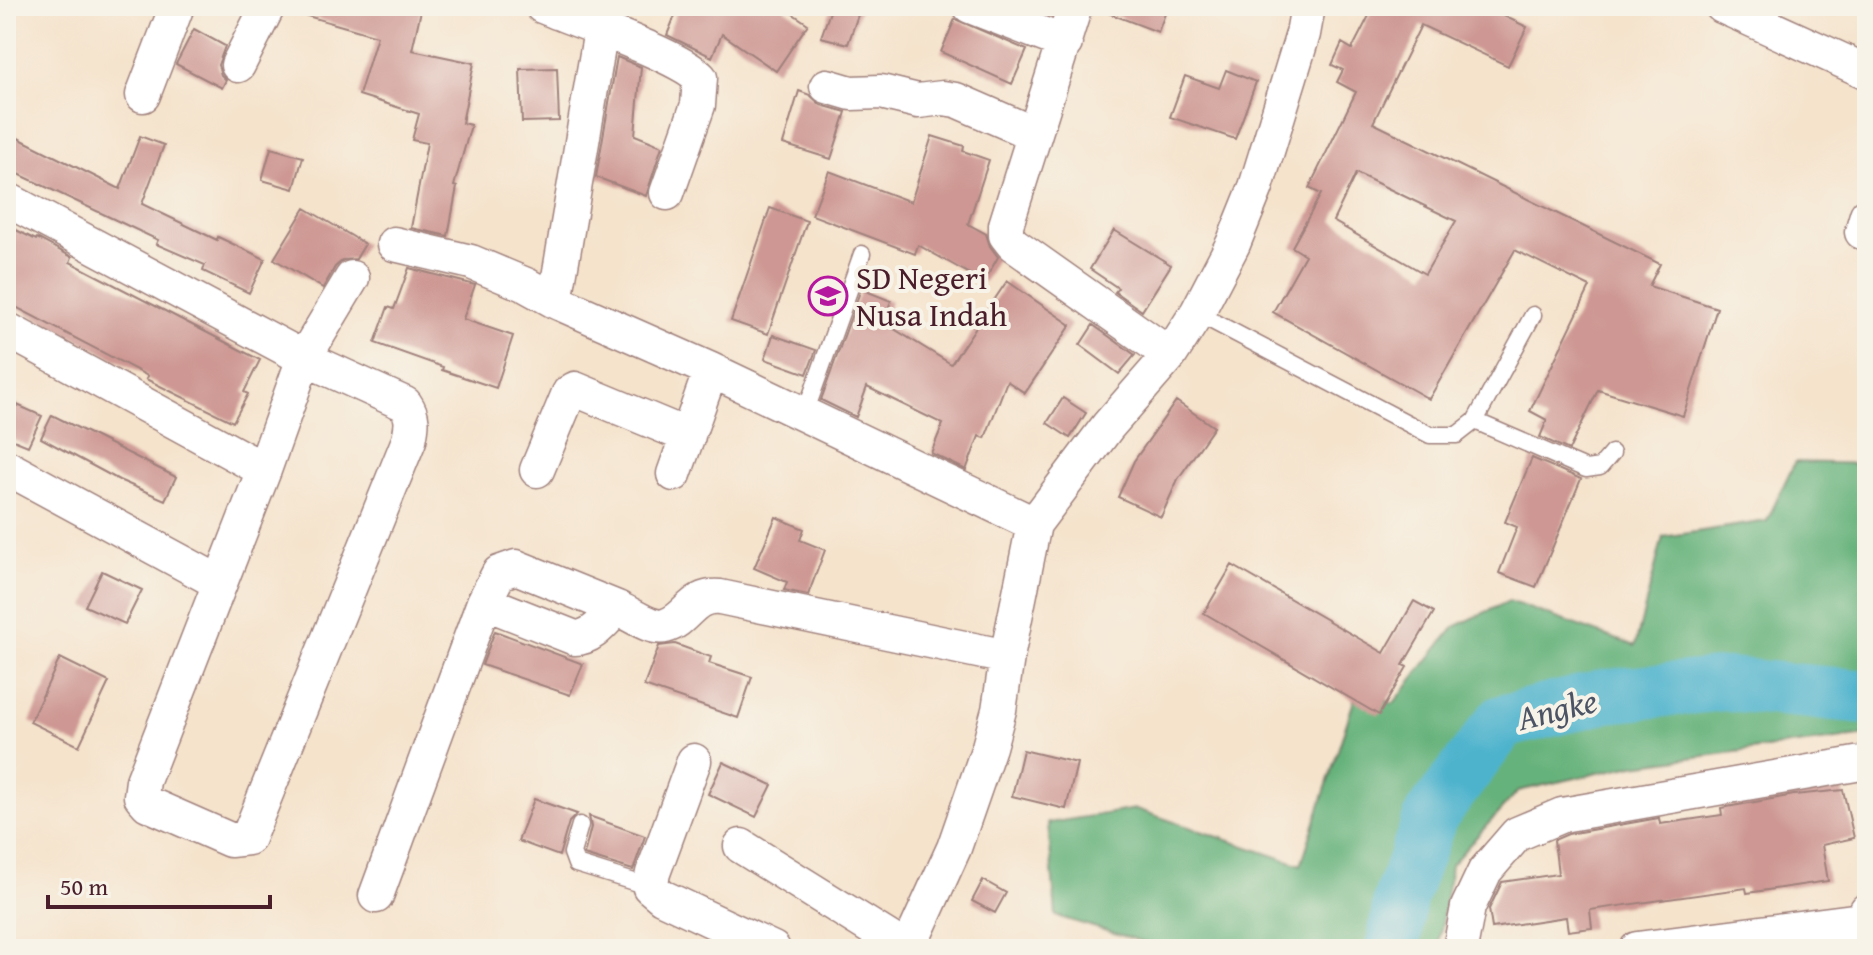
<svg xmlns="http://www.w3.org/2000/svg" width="1873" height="955" viewBox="0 0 1873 955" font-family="'Gentium Book Plus',serif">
<rect width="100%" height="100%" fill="#f7f3e8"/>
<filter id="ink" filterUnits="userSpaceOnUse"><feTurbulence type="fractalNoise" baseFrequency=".0125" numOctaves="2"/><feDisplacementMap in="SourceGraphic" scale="16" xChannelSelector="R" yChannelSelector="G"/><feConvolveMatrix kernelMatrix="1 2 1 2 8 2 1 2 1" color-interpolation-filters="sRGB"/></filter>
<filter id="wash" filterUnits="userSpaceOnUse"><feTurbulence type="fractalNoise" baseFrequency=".006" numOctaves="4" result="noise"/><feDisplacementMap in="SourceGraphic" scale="32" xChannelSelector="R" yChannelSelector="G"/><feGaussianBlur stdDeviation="1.8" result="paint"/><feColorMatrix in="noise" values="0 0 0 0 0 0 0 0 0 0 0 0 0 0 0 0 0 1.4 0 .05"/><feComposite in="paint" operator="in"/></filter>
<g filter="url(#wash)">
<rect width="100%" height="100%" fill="#f5e3cc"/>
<path fill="#66b27c" stroke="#586854" stroke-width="2" d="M1795,462L1867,464V735L1634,765L1518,791L1451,865L1438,949H1167L1056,916L1048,823L1136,809L1301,865L1359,685L1393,704L1454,627L1509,601L1635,646L1663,537L1767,521Z"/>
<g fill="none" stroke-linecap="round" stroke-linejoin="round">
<path stroke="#4eb3cd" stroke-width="54" d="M1393,949L1400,899L1431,816L1502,722L1606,696L1726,684L1867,697"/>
</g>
<g id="blocks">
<path fill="#ce9793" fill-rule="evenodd" d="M298,6H422L412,50L474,63L462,123L471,125L454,186L457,187L448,236L411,228L427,143L412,140L419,114L359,95L377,36L297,13Z
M679,6H781L808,24L776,71L722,34L712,57L667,35Z
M832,6H861L848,44L821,37Z
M1095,6H1168L1158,32L1095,8Z
M1374,6H1483L1527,27L1508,66L1421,25L1373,123L1660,264L1649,286L1717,308L1683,416L1598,390L1569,450L1540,437L1547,420L1530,411L1590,287L1515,250L1429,399L1273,312L1305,255L1292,247L1321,194L1309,188L1356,92L1337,82L1343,70L1332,65L1342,43L1352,49ZM1356,173L1456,221L1425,274L1333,221Z
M955,19L1027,50L1012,84L941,52Z
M194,29L225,46L218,65L221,75L226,80L222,88L176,64Z
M617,57L641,67L635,135L662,146L646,196L596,177Z
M557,68L559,121L522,122L520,69Z
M1226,70L1256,82L1235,139L1170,117L1185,76L1219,88Z
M799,91L810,95L821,105L846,112L831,159L783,144Z
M6,132L120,189L140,136L164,145L142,204L217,240L218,237L265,259L249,293L203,271L205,265L156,244L158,240L6,168Z
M932,136L964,146L963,151L989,160L968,224L986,234L990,246L998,257L984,282L918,245L915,254L812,215L829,171L911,202Z
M271,148L303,157L294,189L262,180Z
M305,208L365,244L356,259L343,260L335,267L323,288L274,259Z
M770,208L807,221L768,334L731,321Z
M6,225L36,240L37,238L72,257L70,262L260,360L244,392L248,394L233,422L146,379L148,376L6,302Z
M1114,230L1171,265L1142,311L1115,292L1118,288L1090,269Z
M409,268L475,285L463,319L513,336L496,388L442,370L443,367L375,343L388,307L394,309Z
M1007,281L1071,325L1025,393L1007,381L985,438L979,436L966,470L931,453L943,424L867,387L856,417L821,400L861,289L891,301L883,322L951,364Z
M1093,325L1135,355L1119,374L1080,345Z
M773,335L816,350L807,374L765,359Z
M1063,398L1086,413L1070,438L1047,423Z
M6,400L42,416L28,446L6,437Z
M1176,401L1214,427L1178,479L1161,517L1118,497L1134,461Z
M52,415L176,477L165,500L119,480L41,438Z
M1532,458L1581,479L1536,587L1499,573L1517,527L1505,522Z
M776,517L804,529L800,540L825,550L808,595L784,590L787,582L754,568Z
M1232,565L1384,653L1414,601L1434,612L1403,665L1407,667L1379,715L1204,613Z
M102,571L142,590L125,624L85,606Z
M495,631L583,664L570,695L482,665Z
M675,644L711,657L709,663L752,677L738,718L644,686L659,646Z
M60,658L109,682L79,746L30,722Z
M1023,750L1077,763L1066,809L1012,796Z
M723,762L772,785L756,817L708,794Z
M1843,790L1854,838L1822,845L1828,881L1747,893L1746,888L1590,910L1592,928L1568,931L1566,917L1492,928L1489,909L1502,882L1558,874L1554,840L1568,834L1659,818L1660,824L1722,815L1721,808L1794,795Z
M534,799L577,814L569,822L559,856L518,841Z
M589,816L645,836L633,870L584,855L591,827Z
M983,880L1006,893L995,913L972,901Z"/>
</g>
</g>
<g filter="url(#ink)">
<use href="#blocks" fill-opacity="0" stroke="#a0817c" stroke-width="2"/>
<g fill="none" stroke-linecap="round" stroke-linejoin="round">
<defs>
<path id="service" d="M1197,313L1430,435H1457L1475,421L1533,315
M804,416L862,254
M1475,421L1586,469L1600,467L1612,453
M580,825L572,853L576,864L650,887"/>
<path id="minor" d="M542,6C576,20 680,56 700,78L698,105L667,193
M970,6L1065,43
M1075,6L1006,225V235L1013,244L1170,355
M1722,6L1867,72
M238,65L268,6
M827,86L851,93L881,92L918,101L943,98L956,100L1034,134
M143,95L177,6
M6,199L304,358L405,404C414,417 412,425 409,440L248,838L230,840L148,804L141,796L143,781L264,470L304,358L352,278
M1862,232L1867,215
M394,244L471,262L526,285L555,301L711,370L1034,524
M555,301L601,30
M6,329L264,470
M6,467L220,583
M537,470L569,393L575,389L688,436
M674,474L711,370
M484,602L575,638C593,638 605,620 617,608C629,613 652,630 665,626C688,620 691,594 720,597L1007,657
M694,761L653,873L650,887L662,897L773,949
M741,846L906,949
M376,896L484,602L499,573L516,567L617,608
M908,949L954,848L989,747L999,710L1007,657L1034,524L1108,426L1170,355L1197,313L1233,244L1256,187L1303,34L1308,6
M1460,949L1468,907L1485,871L1517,834L1562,815L1867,762
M1637,949L1861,920L1867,910
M1864,949L1861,920L1867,918"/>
</defs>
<use href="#service" stroke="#a0817c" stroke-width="19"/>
<use href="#minor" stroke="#a0817c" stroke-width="37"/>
<use href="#service" stroke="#fff" stroke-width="16"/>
<use href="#minor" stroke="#fff" stroke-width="34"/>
</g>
</g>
<defs>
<symbol id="school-ring" viewBox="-11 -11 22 22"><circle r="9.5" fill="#f7f3e8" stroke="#b5179e" stroke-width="1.5"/><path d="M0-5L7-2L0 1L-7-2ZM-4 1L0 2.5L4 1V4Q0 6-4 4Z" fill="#b5179e"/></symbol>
</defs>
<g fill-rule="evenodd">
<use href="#school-ring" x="806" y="274" width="44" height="44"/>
</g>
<g text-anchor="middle" stroke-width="8" stroke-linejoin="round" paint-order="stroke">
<g font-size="32" fill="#4a1f2b" stroke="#f7f3e8" text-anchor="start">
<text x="856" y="289">SD Negeri<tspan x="856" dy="37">Nusa Indah</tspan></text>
</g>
<g font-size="34" font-style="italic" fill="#4b5364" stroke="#f7f3e8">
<text transform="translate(1557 709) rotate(-14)" y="12">Angke</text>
</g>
</g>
<rect width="1873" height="955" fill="none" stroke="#f7f3e8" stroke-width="32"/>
<path d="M48 895v12h222v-12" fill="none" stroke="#4a1f2b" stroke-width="4"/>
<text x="60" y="895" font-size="24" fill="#4a1f2b" stroke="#f7f3e8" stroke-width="6" paint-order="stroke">50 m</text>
</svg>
